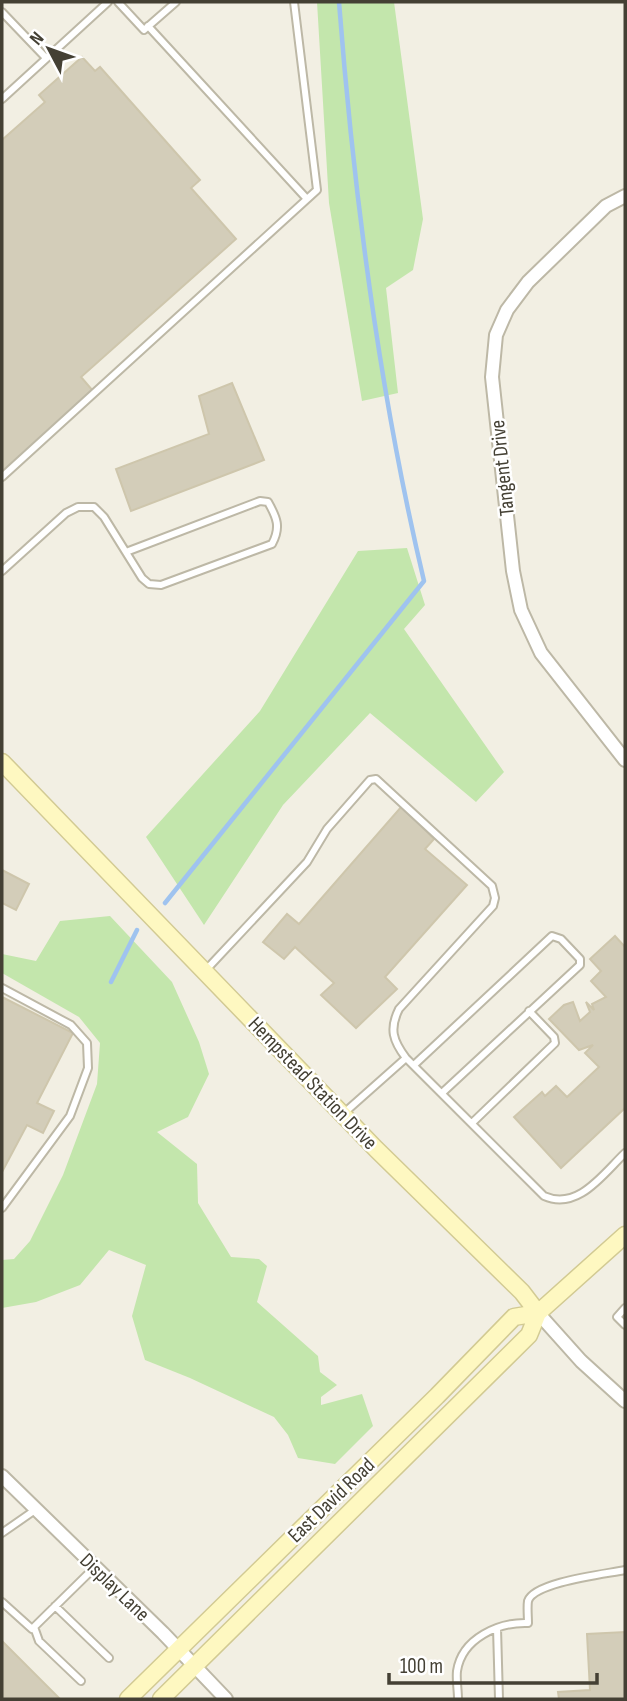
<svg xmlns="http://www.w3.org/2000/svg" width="627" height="1701" viewBox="0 0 627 1701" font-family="'Sofia Sans Condensed',sans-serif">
<rect width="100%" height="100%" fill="#f2efe3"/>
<path fill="#c3e6ac" d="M317,2H394L423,219L413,270L386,288L398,393L362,401L329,203Z
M407,548L425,605L404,629L504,772L476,802L370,713L283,805L204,925L146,837L260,711L358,551Z
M110,916L172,982L199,1042L209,1074L188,1117L157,1132L197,1164L198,1203L231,1257L259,1259L267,1266L257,1302L318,1356L320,1372L337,1385L321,1397V1405L362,1394L373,1426L335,1464L298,1458L288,1435L274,1417L190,1378L145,1360L132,1316L146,1265L109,1250L80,1285L36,1302L2,1308V1260L14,1259L30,1241L63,1175L97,1084L100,1043L79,1017L2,973V954L36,961L60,921Z"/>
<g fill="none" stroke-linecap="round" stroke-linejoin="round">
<path stroke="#9fc3ef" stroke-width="4.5" d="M165,903L424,581C379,391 354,197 339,2
M111,982L137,930"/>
</g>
<path fill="#d3cdb9" stroke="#cec6ac" stroke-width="2" d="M82,57L95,71L100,67L200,180L191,188L236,239L81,377L93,391L2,472V140L45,102L39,95Z
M232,383L264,460L131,511L116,469L209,434L199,396Z
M402,806L434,839L425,849L467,885L385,977L397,989L356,1028L321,995L334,983L295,947L284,959L263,942L287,914L299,924Z
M2,870L29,884L16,910L2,903Z
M615,936L625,947V1108L561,1168L514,1117L542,1092L545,1096L556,1086L567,1097L599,1067L585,1053L593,1045L579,1050L549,1019L564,1005L573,1002L580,1021L590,1012L586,1002L594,1010L592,1004L606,997L591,981L601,971L590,959Z
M2,997L73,1033L37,1103L54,1111L43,1133L27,1125L2,1172Z
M625,1632V1699H559L558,1692L590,1690L587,1634Z
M2,1641L60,1699H2Z"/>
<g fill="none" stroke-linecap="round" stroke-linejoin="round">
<defs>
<path id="lane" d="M118,2L144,30L176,2
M2,12L46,58
M148,26L307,199
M2,99L108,2
M2,477L317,190L294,2
M2,571L66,513L78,507H94L104,517L142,578L149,584L161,585L272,544C281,527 277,518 268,502L260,501L126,552
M205,971L307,862L327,829L370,780L376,779L492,886L495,898L493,906L399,1009C389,1029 393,1041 406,1058L344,1113
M2,988L71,1025L87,1043L88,1068L70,1116L2,1208
M406,1058L544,1196C578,1211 603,1174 625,1153
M414,1065L552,936L561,939L580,959V965L442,1093
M472,1123L555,1043L554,1037L529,1011
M625,1308L617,1317L625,1325
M2,1533L35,1510
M2,1602L32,1629L94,1568
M55,1606L109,1658
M34,1627L39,1641L81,1681
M497,1628L499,1699
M458,1699C458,1690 456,1680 457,1671C462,1638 499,1622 528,1623C528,1617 527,1607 528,1601C534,1582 606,1574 625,1570"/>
<path id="street" d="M625,196L606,206L528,282L507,310L496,335L492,377L513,571L521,610L541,653L625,760
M538,1313L581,1361L625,1401
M2,1476L163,1633L226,1699"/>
<path id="secondary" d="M2,762L376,1149L522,1292L538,1313
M128,1699L437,1396L514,1317L538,1313L625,1235
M161,1699L529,1335L538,1313"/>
</defs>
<use href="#lane" stroke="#bdb8a6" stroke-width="10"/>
<use href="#street" stroke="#bdb8a6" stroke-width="16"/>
<use href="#secondary" stroke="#d2ca93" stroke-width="19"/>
<use href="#lane" stroke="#fff" stroke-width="6"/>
<use href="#street" stroke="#fff" stroke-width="12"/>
<use href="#secondary" stroke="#fef8c1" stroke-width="16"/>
</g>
<g text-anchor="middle" stroke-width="5" stroke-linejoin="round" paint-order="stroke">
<g font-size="21" fill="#444034" stroke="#fff">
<text transform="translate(502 468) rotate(-96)" y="7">Tangent Drive</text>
<text transform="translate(313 1083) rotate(46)" y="7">Hempstead Station Drive</text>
<text transform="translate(331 1500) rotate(-44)" y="7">East David Road</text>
<text transform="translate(115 1587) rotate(44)" y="7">Display Lane</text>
</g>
</g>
<rect width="627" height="1701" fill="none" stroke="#444034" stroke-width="7"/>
<g transform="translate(49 49) rotate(311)" stroke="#ffffff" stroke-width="5" paint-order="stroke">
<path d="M0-5L12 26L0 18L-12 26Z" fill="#444034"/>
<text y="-10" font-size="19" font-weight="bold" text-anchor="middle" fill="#444034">N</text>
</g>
<path d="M389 1673v10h208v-10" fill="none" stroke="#444034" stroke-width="3.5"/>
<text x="400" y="1673" font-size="21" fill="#444034" stroke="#ffffff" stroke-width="5" paint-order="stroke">100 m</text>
</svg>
